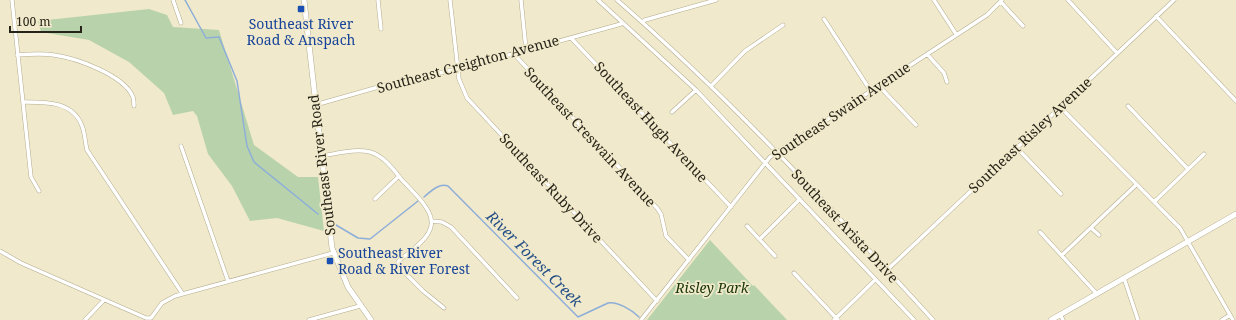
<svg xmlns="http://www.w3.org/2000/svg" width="1236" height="320" viewBox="0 0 1236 320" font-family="'Noto Serif',serif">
<rect width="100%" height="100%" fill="#f1e9cb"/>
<path fill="#b8d3ac" d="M149,9L167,15L173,27L219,30L254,145L298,177H318L324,231L277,218L250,221L232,186L208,154L197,116L193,111L173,115L164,93L129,62L89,40L41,32L38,21Z
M710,240L753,286L754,285L787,320H647Z"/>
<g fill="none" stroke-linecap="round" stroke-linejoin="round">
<path stroke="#8daed8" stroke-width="1.5" d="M185,0L206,38L219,37L237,81L247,146L254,162L318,214
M424,197C431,191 439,183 448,186L578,317L608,303C617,301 632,310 639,317
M336,225L358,238L370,239L418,201"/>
<defs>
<path id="street" d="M12,0L31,177L39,191
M173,0L181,23
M378,0L381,29
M450,0L459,79L467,98L657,301
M521,0L526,49
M598,0L696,90L914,320
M617,0C730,98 832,209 933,320
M934,0L956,34
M1068,0L1117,53
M1001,2L1023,26
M1156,16L1236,101
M824,19L870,90
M642,22L645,20L716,0
M571,38L731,207
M513,53L657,208L661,214L666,236L689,260
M927,54L944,73L947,82
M17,55C29,54 42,53 54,55C76,58 124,75 133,97C134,100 134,104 134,106
M878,85L916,125
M711,86L745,51L783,25
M23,102C45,102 73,101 82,126C85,133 85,142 87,150L182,293
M315,105L389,84L458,69L621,24
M1128,106L1188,169
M1060,107L1180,228L1233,320
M672,112L696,90
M181,146L228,281
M1016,147L1061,194
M321,156C336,154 355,148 370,152C384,156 393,169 402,180C435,214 447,226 402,258L398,262L399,267L423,291L444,308
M375,199L399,176
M1154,202L1204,154
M431,221L442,222L451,227L517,298
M747,226L775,256
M1091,228L1099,235
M1040,232L1097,294
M760,239L800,199
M0,251L21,263L146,318H151L162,303L175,296L333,253
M1062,255L1136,185
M887,270L1174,0
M794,273L838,320
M1124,278L1138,320
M1060,314L1063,320
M85,320L104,300
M309,320L360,306
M641,320L770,157L987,15L1002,0
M834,320L875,280
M1222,320L1230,315"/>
<path id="secondary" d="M304,0L332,248L348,287L371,320
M1051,320L1236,214"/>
</defs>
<use href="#street" stroke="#b3ac90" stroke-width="4.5"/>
<use href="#secondary" stroke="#b3ac90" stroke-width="6"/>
<use href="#street" stroke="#fff" stroke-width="3.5"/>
<use href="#secondary" stroke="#fff" stroke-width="5"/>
</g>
<g fill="#1a4fb4" stroke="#f1e9cb" stroke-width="1.5">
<rect x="297" y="5" width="8" height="8" rx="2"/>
<rect x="326" y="257" width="8" height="8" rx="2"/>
</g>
<g text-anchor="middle" stroke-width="3.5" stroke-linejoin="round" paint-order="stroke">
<g font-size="14" fill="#164399" stroke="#f1e9cb">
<text x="301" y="29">Southeast River<tspan x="301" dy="16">Road &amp; Anspach</tspan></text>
<text x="338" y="258" text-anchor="start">Southeast River<tspan x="338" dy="16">Road &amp; River Forest</tspan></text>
</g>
<g font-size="14" fill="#262318" stroke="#f1e9cb">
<text transform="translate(468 64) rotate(-15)" y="5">Southeast Creighton Avenue</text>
<text transform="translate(841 111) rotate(-34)" y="5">Southeast Swain Avenue</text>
<text transform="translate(651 122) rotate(47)" y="5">Southeast Hugh Avenue</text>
<text transform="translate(1030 135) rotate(-43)" y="5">Southeast Risley Avenue</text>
<text transform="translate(590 137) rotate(47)" y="5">Southeast Creswain Avenue</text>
<text transform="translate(322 165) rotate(-97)" y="5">Southeast River Road</text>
<text transform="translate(551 188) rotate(47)" y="5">Southeast Ruby Drive</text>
<text transform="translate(845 226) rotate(47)" y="5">Southeast Arista Drive</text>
</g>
<g font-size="14" font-style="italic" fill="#173404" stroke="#f1e9cb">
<text x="712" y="293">Risley Park</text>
</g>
<g font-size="15" font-style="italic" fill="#255086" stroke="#f1e9cb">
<text transform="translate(534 259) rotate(45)" y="5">River Forest Creek</text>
</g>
</g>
<path d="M10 26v6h71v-6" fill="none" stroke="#262318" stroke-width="2"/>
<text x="16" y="26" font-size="12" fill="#262318" stroke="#f1e9cb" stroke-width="3" paint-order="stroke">100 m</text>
</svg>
